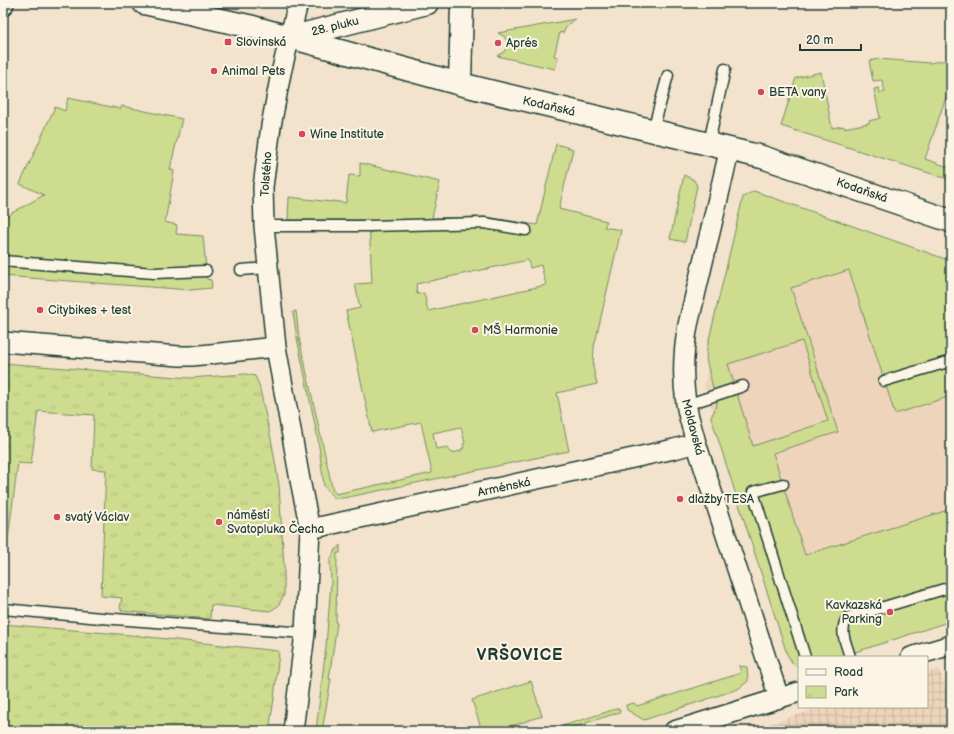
<svg xmlns="http://www.w3.org/2000/svg" width="954" height="734" viewBox="0 0 954 734" font-family="'Balsamiq Sans',sans-serif">
<defs>
<pattern id="industrial-grid" width="8" height="8" patternUnits="userSpaceOnUse"><rect width="8" height="8" fill="#edd4ba"/><path d="M0 4h8M4 0v8" fill="none" stroke="#cbb7a0"/></pattern>
<pattern id="park-tufts" width="24" height="20" patternUnits="userSpaceOnUse"><rect width="24" height="20" fill="#cedc8f"/><path d="M3 7l-1-3M5 7V3M7 7l1-3M15 17l-1-3M17 17v-4M19 17l1-3" fill="none" stroke="#b0be7c"/></pattern>
</defs>
<rect width="100%" height="100%" fill="#f3e2cc"/>
<filter id="ink" filterUnits="userSpaceOnUse"><feTurbulence type="fractalNoise" baseFrequency=".025" numOctaves="2"/><feDisplacementMap in="SourceGraphic" scale="8" xChannelSelector="R" yChannelSelector="G"/><feConvolveMatrix kernelMatrix="1 2 1 2 8 2 1 2 1" color-interpolation-filters="sRGB"/></filter>
<g filter="url(#ink)">
<path fill="#edd4ba" d="M854,257L951,388V614L799,658L704,386L723,299Z"/>
<path fill="url(#industrial-grid)" d="M939,669L951,706V731H748L822,707H927V673Z"/>
<path fill="#cedc8f" stroke="#768c62" fill-rule="evenodd" d="M576,19L568,24L563,33L560,32L554,56L558,57L555,69L497,56L504,52L508,45L505,37L498,33Z
M878,59L930,63L951,59V82L925,159L951,168V180L781,126L796,78L821,72L832,128L843,126L844,128L869,123V121L880,118L874,89L879,88L880,93L885,92L882,80L873,81L869,61Z
M68,98L121,109L122,106L182,119L170,169L174,171L165,222L177,225L176,234L203,236L207,279L211,280L212,288L190,290L3,276V218L44,195L20,184L55,107L65,111Z
M556,144L573,149L559,209L607,221L604,227L621,230L594,347L593,367L597,384L557,393L569,451L344,498H334L324,486L318,439L297,338L293,312L296,311L299,338L333,491H335L336,494L432,473L421,422L372,432L346,311L360,308L355,284L372,283L369,220H288L289,197L331,202V201L346,203L349,175L360,176V163L440,182L432,218L486,217L537,225ZM528,260L530,268L541,265L546,285L428,311L424,293L417,294L416,284ZM461,427L465,443L463,444L464,448L461,449V451L452,453L449,450L448,447L436,449L433,433Z
M684,175L694,180L697,186L685,242L670,239Z
M754,191L951,261V396L895,414L849,270L791,288L838,432L773,453L805,555L951,509V621L840,657H799V667L793,664L787,654L711,417L717,405L706,359L707,348L743,197ZM802,341L828,421L753,446L728,364Z
M340,545V553H337L336,623H337L329,679H331L322,731H316L326,646L331,583L330,561L334,552Z
M739,666L747,667L748,681L738,689L644,720L627,710L626,705L634,703L637,706L741,673Z
M531,681L542,716L496,731H482L472,700Z
M619,708L620,712L561,731H547Z"/>
<path fill="url(#park-tufts)" stroke="#768c62" d="M3,363L190,378L246,374L255,376L259,385L272,444L279,485L284,566V595L278,606L270,611L211,605L210,619L122,611L120,607L122,598L101,596L106,470L92,469L94,415L38,411L31,464L18,463L3,576Z
M3,624L130,635L278,651L279,652L274,699L269,731H3Z"/>
<g fill="none" stroke-linecap="round" stroke-linejoin="round">
<defs>
<path id="lane" d="M653,130L668,75
M709,143L725,69
M264,226H369L484,223L526,230
M3,261L154,273L206,271
M241,270L268,268
M884,381L951,361
M686,405L743,386
M783,484L753,492L805,657
M3,609L101,618L305,633
M850,657C846,642 839,632 847,618L951,587"/>
<path id="street" d="M3,6L4,3
M730,148L688,325C683,352 682,377 686,403C688,417 693,430 696,443L779,698
M3,342L179,356H192L276,347
M310,529L674,449L696,443
M911,657L951,645
M293,731L305,633L310,529L300,480L276,347L264,226L263,187L271,126L281,73L298,3
M674,731L799,692"/>
<path id="secondary" d="M144,3L253,27L460,84L762,157L951,221
M293,37L427,3
M460,84L462,3"/>
</defs>
<use href="#lane" stroke="#1f3d34" stroke-width="13"/>
<use href="#street" stroke="#1f3d34" stroke-width="22"/>
<use href="#secondary" stroke="#1f3d34" stroke-width="25"/>
<use href="#lane" stroke="#fcf5e5" stroke-width="10"/>
<use href="#street" stroke="#fcf5e5" stroke-width="19"/>
<use href="#secondary" stroke="#fcf5e5" stroke-width="22"/>
</g>
</g>
<g fill="#d1495b" stroke="#fcf5e5" stroke-width="1.5">
<rect x="224" y="38" width="8" height="8" rx="2"/>
<circle cx="498" cy="43" r="4"/>
<circle cx="214" cy="71" r="4"/>
<circle cx="761" cy="92" r="4"/>
<circle cx="302" cy="134" r="4"/>
<circle cx="40" cy="310" r="4"/>
<circle cx="475" cy="330" r="4"/>
<circle cx="680" cy="499" r="4"/>
<circle cx="57" cy="517" r="4"/>
<circle cx="219" cy="522" r="4"/>
<circle cx="890" cy="612" r="4"/>
</g>
<g text-anchor="middle" stroke-width="4" stroke-linejoin="round" paint-order="stroke">
<g font-size="12" fill="#1f3d34" stroke="#fcf5e5">
<text transform="translate(335 26) rotate(-14)" y="4">28. pluku</text>
<text transform="translate(549 106) rotate(13)" y="4">Kodaňská</text>
<text transform="translate(266 174) rotate(-86)" y="4">Tolstého</text>
<text transform="translate(862 190) rotate(19)" y="4">Kodaňská</text>
<text transform="translate(693 427) rotate(75)" y="4">Moldavská</text>
<text transform="translate(504 487) rotate(-12)" y="4">Arménská</text>
</g>
<g font-size="12" fill="#1f3d34" stroke="#fcf5e5" text-anchor="start">
<text x="236" y="46">Slovinská</text>
<text x="506" y="47">Aprés</text>
<text x="222" y="75">Animal Pets</text>
<text x="769" y="96">BETA vany</text>
<text x="310" y="138">Wine Institute</text>
<text x="48" y="314">Citybikes + test</text>
<text x="483" y="334">MŠ Harmonie</text>
<text x="688" y="503">dlažby TESA</text>
<text x="227" y="519">náměstí<tspan x="227" dy="14">Svatopluka Čecha</tspan></text>
<text x="65" y="521">svatý Václav</text>
<text x="882" y="609" text-anchor="end">Kavkazská<tspan x="882" dy="14">Parking</tspan></text>
</g>
<g font-size="16" font-weight="bold" letter-spacing="1" fill="#1f3d34" stroke="#fcf5e5">
<text x="520" y="660">VRŠOVICE</text>
</g>
</g>
<rect width="954" height="734" fill="none" stroke="#fcf5e5" stroke-width="16"/>
<rect x="8" y="8" width="938" height="718" fill="none" stroke="#1f3d34" stroke-width="1.5" filter="url(#ink)"/>
<rect x="798" y="656" width="130" height="52" fill="#fcf5e5" stroke="#a4ab9e"/>
<rect x="806" y="669" width="20" height="6" fill="#fcf5e5" stroke="#a4ab9e"/>
<text x="834" y="676" font-size="12" fill="#1f3d34">Road</text>
<rect x="806" y="686" width="20" height="12" fill="url(#park-tufts)" stroke="#a4ab9e"/>
<text x="834" y="696" font-size="12" fill="#1f3d34">Park</text>
<path d="M800 44v6h61v-6" fill="none" stroke="#1f3d34" stroke-width="2"/>
<text x="806" y="44" font-size="12" fill="#1f3d34" stroke="#fcf5e5" stroke-width="3" paint-order="stroke">20 m</text>
</svg>
